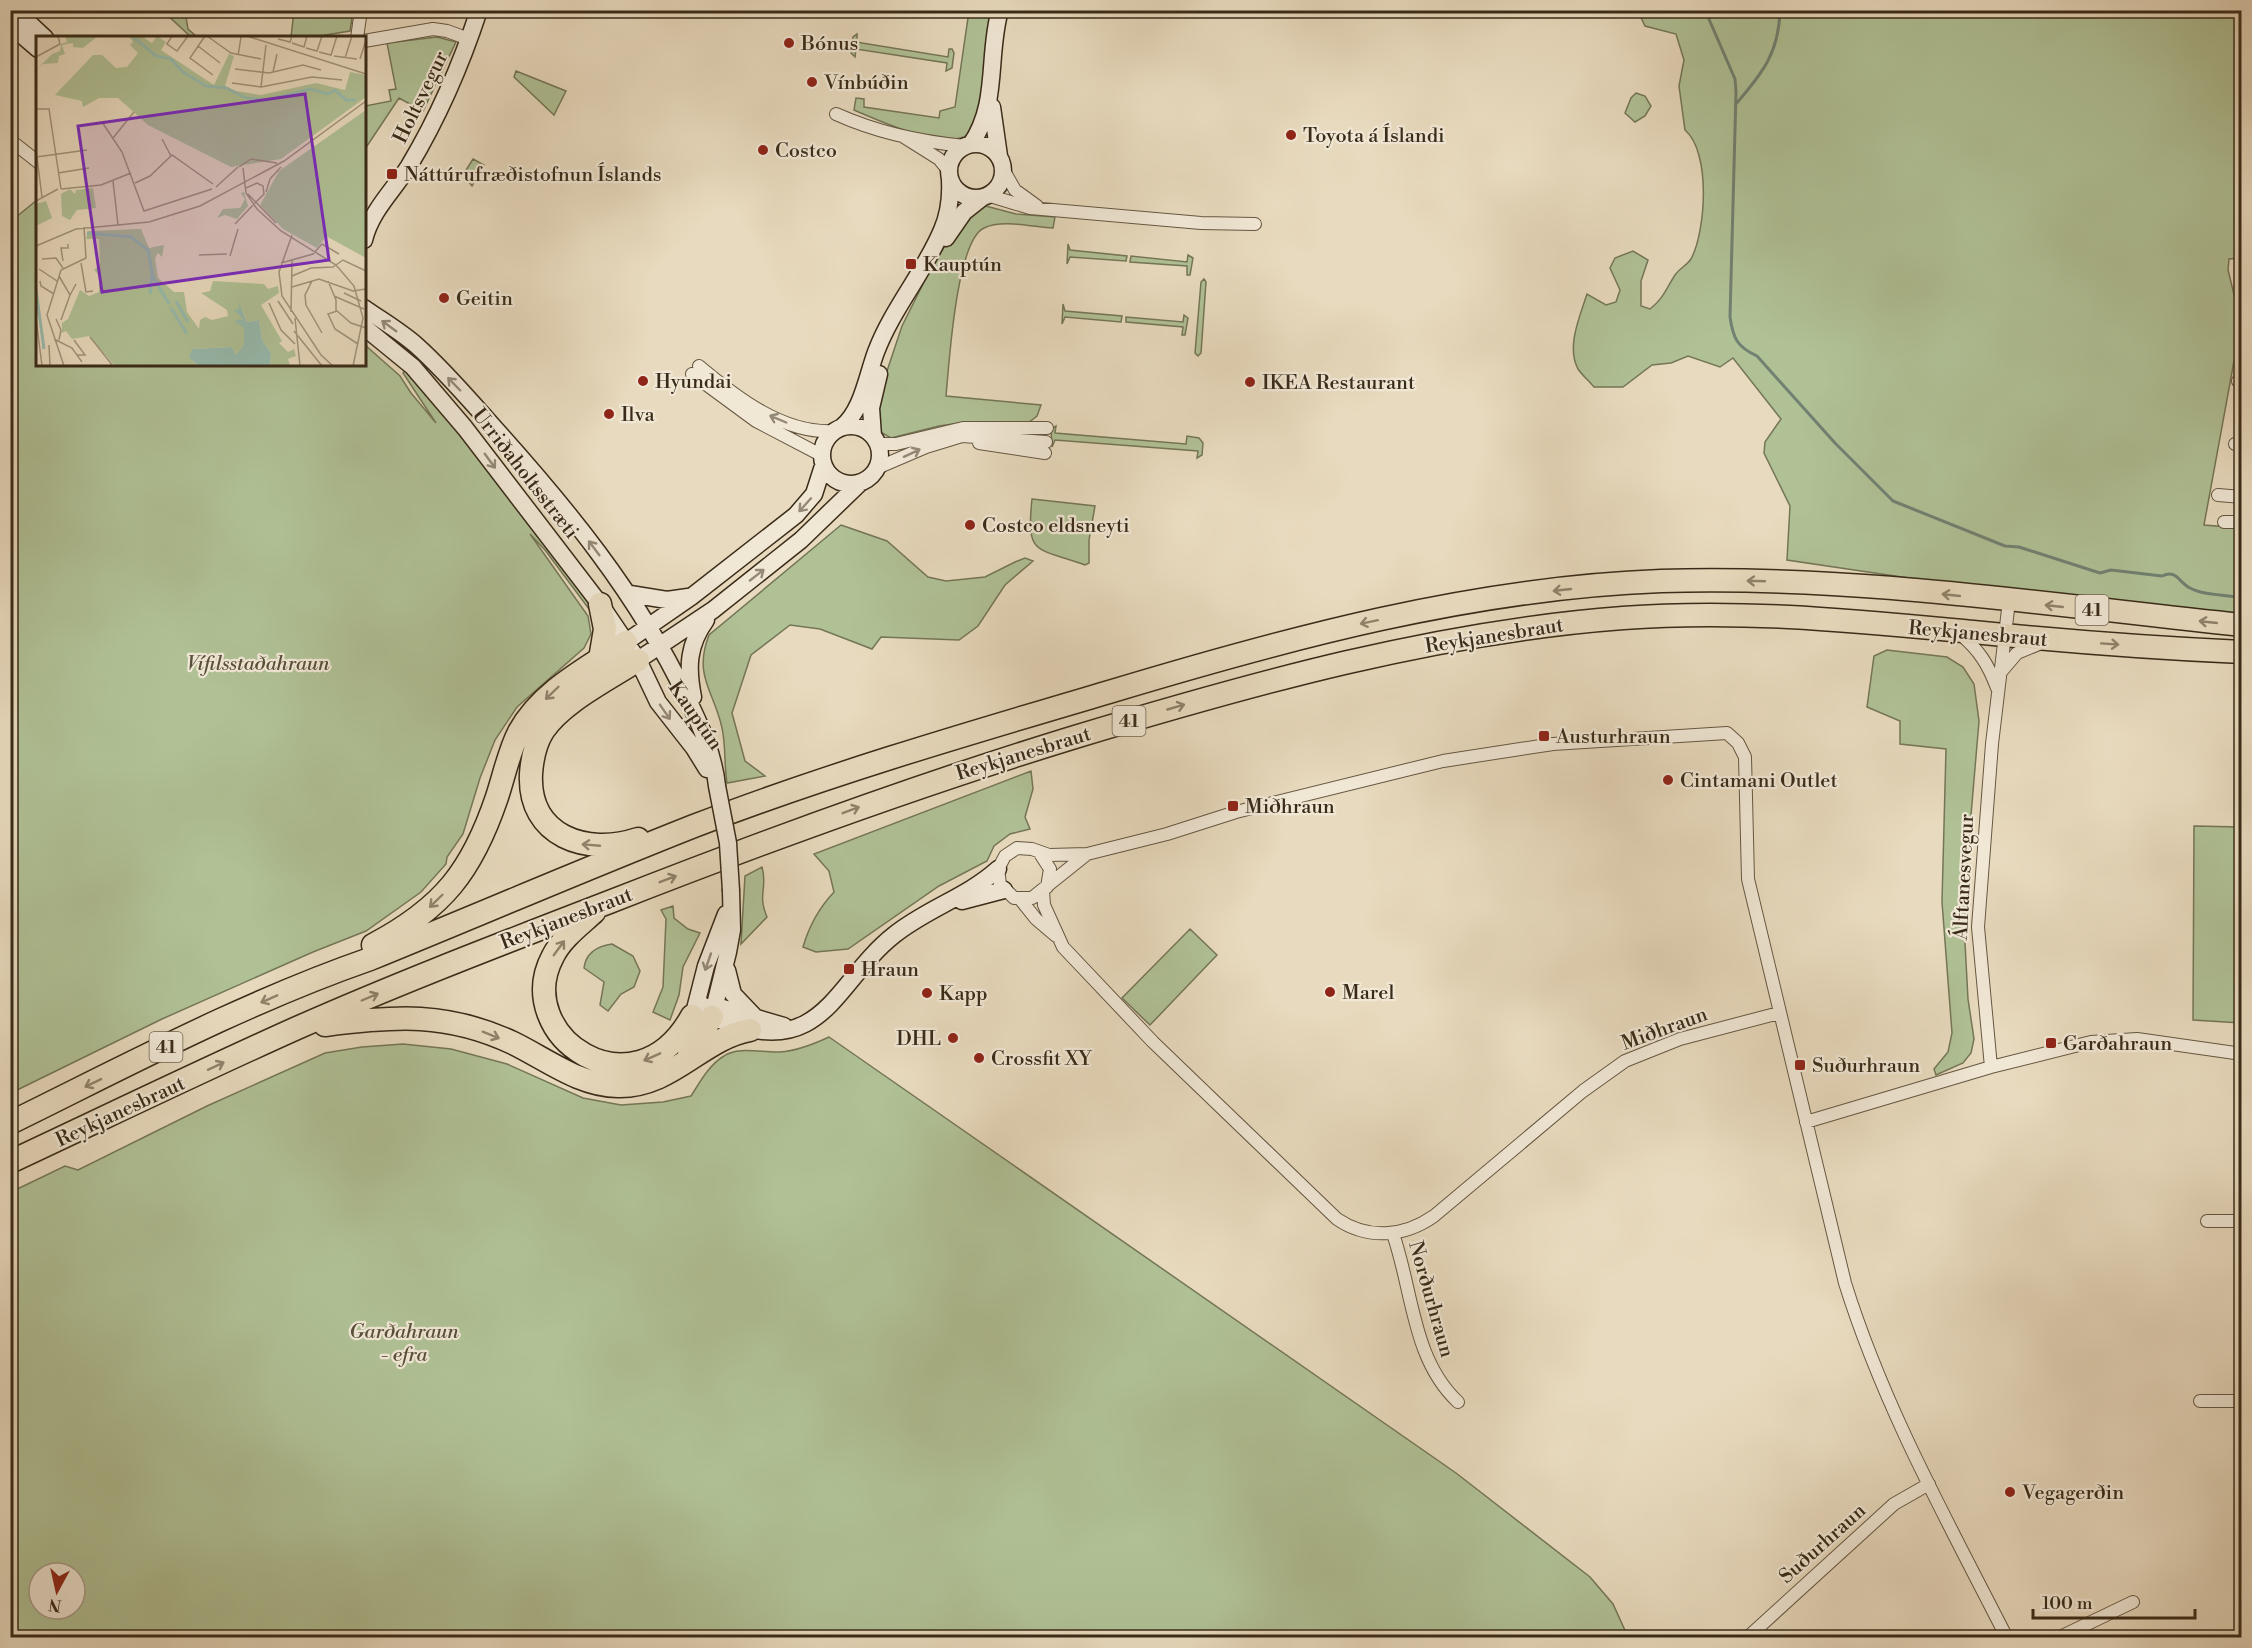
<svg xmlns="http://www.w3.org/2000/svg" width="2252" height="1648" viewBox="0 0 2252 1648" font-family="'Libre Bodoni',serif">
<rect width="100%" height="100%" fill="#e8dabe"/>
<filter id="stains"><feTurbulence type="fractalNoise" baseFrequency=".00333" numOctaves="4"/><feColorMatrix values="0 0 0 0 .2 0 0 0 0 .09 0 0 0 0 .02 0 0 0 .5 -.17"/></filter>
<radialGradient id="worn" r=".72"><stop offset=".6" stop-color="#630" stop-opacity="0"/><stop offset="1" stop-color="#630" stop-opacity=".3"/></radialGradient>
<path fill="#b0c196" stroke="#747657" stroke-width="1.5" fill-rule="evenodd" d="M163,11H185L188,29L197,37H191Z
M294,11L315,13L353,11L350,31L313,37H291Z
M969,11H994L982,106L969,134C944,151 880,121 854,110L856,98L864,99V107L939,118L940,111L955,107Z
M1638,11H2241V258L2229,259L2228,270L2241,323L2204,525L2241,528V622L1976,588L1787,560L1790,506L1764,453L1765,442L1781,419L1733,358L1720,367L1688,356L1671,363L1652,365L1623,387H1594C1589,381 1582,375 1578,369C1566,347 1580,316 1587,294L1606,305L1616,302L1620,290L1610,268L1615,258L1633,251L1648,260L1641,281V306L1650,309C1663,299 1666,289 1675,275C1679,269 1687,265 1691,259C1706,231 1711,152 1685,130L1679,86L1684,60L1676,34L1645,26Z
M857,34V42L862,43L948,57L949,49H952L954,53L952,68L946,71L947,63L856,49L855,57L851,53L853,37Z
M437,37L456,42L423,111L399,98L367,146L365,144V106L391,101L389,90L396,89L387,43Z
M516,71L566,91L554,115L514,77Z
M1636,93L1645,96L1651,106L1645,116L1635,122L1625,113L1631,98Z
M473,159L484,165L472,186L463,175Z
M37,200L38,364H364L365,345L400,376L411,393L436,423L403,373L406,369L443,408L588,600L595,617L545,550L530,534L588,616L591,634L584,648L517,707L495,740L480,778L463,834L447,857L446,864L421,892L366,931L313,952L162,1019L11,1093L10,253L14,252L11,249L10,222Z
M978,204L1016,214L1055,217L1053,228C1034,227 1002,219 984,228C956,241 949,365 946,396L1041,405L1037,416L1028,423L967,422L939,426L891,438L877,430L880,392L902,326L932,266L950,238Z
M1068,244L1070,250L1127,256L1126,261L1070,257L1067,264Z
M1188,255L1193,258L1190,275H1187V266L1130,262L1131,256L1187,262Z
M1204,279L1206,282L1201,353L1198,356L1195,353L1201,282Z
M1063,304L1065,311L1122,316L1121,322L1065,317L1062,324Z
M1184,315L1188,318L1185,335H1182L1183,327L1126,322V317L1183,322Z
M1056,426L1055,433L1186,444L1187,436L1199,438L1203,443L1202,455L1197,458L1198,451L1055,440L1052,447L1051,429Z
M1032,499L1095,506L1089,540V563L1085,565C1036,547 1026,557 1032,499Z
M841,525L887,541L928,577L946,581L985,577L1015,562L1025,558L1033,561L1005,585L978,626L959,640L881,637L872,649L820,629L790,625L751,655L732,713L745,761L765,776L727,783C724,765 726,746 722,728C714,691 693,676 709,635Z
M1887,650L1947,657L1963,667L1974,684L1979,721L1966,874L1965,943L1968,999L1974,1039L1971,1053L1963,1063L1936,1075L1934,1069L1948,1052L1952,1033L1942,902L1946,749L1900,744V721L1867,707L1874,656Z
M1031,771L1033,789L1025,817L1030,829L1010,834L994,846L987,861L939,886L848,949L816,952L803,947C809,926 819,908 834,892L829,871L814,854Z
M2194,826L2241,827V1023L2193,1020Z
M762,867C768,889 757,893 767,917L741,944L745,876Z
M673,906L674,918L688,929L700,933L683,967L679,995L670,1020L653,1012L663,987L666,919L661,910Z
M1190,929L1217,955L1150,1025L1122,998Z
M612,944L633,956L640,971L634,987L621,994L608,1011L600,1005L604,982L584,968C586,952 598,946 612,944Z
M829,1037L1456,1473L1590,1577L1613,1604L1628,1637H11V1192L65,1166L78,1170L207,1106L325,1053L362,1047L403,1044L451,1049L507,1064L583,1098L621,1105L663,1102L691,1096C700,1082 709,1065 724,1056C738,1046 763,1053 780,1052C797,1051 814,1044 829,1037ZM39,1573H75V1609H39Z"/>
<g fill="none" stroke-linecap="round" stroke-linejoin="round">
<path stroke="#718172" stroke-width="3" d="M1705,10L1735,79L1736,92L1730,317C1733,338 1737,347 1757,356L1835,443L1893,501L2005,546L2019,547L2100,573L2111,570L2162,576C2177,569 2178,582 2190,588C2204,596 2226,594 2242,598
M1736,104C1763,72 1779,53 1780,10"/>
<defs>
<path id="street" d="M357,38L361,10
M364,41L433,29L447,31L469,39
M836,114C876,132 922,142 965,146
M904,137L939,159L948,170
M10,140L38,162
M1003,169L1015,190L1037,206
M987,195L1030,208L1201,223L1255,224
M699,366C736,397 783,434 834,431
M692,374L756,421L821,455
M2238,381H2242
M979,443L1045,453
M877,444H896L963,428H1047
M2235,444H2242
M877,468L926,447L962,436L1046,442
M2218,495L2242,497
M2224,522H2242
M1960,634C1979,650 1988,664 1997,688
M2000,673L2017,653L2039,644
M1039,852L1050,869L1047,887
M1087,854L1032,898H1014L1000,884L998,869L1005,856L1017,848L1032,849L1049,855L1087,854L1167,834L1236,812L1443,761L1553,744L1727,733L1738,743L1745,757L1748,879L1845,1283C1884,1408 1948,1522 2007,1638
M1043,891L1044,905L1063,947L1153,1042L1337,1219C1368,1240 1404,1237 1434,1216L1583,1091L1625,1061L1680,1039L1779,1013
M1020,899L1036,919L1056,936
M1991,1067L1978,927L1992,744L2009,601
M1806,1122L1991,1067L2091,1042L2137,1039L2242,1054
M2207,1221H2242
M1393,1234C1413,1291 1412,1359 1458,1402
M2200,1401H2242
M1747,1638L1894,1504L1929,1484
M2058,1638L2133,1602"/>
<path id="secondary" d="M15,10L45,38
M10,25L38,49
M992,107L999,156
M971,144C999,104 987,55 1000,10
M949 171a27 27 0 1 1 54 0a27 27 0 1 1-54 0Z
M946,238L964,212L983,197
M364,240C371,211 393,191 409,166C439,116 461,65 479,10
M364,308C381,320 400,331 416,345C443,369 467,397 491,424C566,507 638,595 686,696C700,724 714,755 717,786
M364,327L413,367L465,428L600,604L638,660L658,702L694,748L707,769
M822 455a29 29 0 1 1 58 0a29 29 0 1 1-58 0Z
M842,427C862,411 867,376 876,352C892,309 924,273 942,230C949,214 951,198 950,180
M873,436L871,408L879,374
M630,594L667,600L688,597
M626,642L691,597L796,515L814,494L823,466
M638,660L713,610L801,540L860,483
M693,697C687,667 688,645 706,620
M962,901L1004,890
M727,970L733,994L754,1016
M698,998C703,1016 716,1019 732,1024C824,1056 837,980 894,935C926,909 967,897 998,869
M705,1007L716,1006L784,1026
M695,1009L706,966L726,914
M712,1017L728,952L732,930L731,891"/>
<path id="highway" d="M600,659L605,629L600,604
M638,839C587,856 528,837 531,774C532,759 535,744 543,731C562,702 609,679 638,660
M594,912C580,925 562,938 553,956C510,1036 635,1120 692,1016
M373,945C443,908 472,871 497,797C504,776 509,751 519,732C541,691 589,667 626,642
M325,1025C395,1016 447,1012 513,1043C546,1059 580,1086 618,1086C672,1087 701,1039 750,1030
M689,1054L712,1017
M10,1123C128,1065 246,1002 370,959C478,915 585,869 694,826C829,774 970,733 1109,692C1288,638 1473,588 1661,581C1855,575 2049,605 2242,625
M10,1162C106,1117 201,1071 297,1028C401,982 506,942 612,901C765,841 918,785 1075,737C1254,683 1436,632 1623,618C1741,609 1856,621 1973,632C2062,641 2152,648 2242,652"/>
</defs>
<use href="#street" stroke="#655742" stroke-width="14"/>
<use href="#secondary" stroke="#392b18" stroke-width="19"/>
<use href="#highway" stroke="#392b18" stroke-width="25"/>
<use href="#street" stroke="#f0e7d5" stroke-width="12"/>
<use href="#secondary" stroke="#f0e7d5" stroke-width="16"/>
<use href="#highway" stroke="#e8dabe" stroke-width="22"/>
<defs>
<path id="secondary-bridge" d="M717,786L728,843L731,891"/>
</defs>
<use href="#secondary-bridge" stroke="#392b18" stroke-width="19" stroke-linecap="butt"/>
<use href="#secondary-bridge" stroke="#f0e7d5" stroke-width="16"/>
</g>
<defs><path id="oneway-shaft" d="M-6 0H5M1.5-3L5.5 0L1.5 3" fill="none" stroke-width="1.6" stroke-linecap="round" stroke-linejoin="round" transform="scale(1.5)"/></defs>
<g stroke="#948976">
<use href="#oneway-shaft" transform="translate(389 326) rotate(-144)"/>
<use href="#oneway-shaft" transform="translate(454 384) rotate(-134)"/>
<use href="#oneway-shaft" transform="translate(778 419) rotate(-157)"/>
<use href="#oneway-shaft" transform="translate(912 453) rotate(-25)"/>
<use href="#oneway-shaft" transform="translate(490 461) rotate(54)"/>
<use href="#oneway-shaft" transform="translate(805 505) rotate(132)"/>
<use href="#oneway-shaft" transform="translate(594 548) rotate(-127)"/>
<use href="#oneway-shaft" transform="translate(757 575) rotate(-38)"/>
<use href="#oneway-shaft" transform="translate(665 712) rotate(55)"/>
<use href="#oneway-shaft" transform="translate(708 962) rotate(109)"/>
</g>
<g stroke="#90826b">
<use href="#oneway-shaft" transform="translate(1756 581) rotate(-178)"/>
<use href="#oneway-shaft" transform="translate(1562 590) rotate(174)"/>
<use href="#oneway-shaft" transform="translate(1951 595) rotate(-174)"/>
<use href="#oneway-shaft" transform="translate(2054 606) rotate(-174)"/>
<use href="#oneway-shaft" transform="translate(1369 622) rotate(168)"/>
<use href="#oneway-shaft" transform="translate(2208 622) rotate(-174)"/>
<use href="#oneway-shaft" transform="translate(2110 644) rotate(4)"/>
<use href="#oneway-shaft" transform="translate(552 693) rotate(136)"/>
<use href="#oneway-shaft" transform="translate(1176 707) rotate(-16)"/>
<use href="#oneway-shaft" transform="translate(851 810) rotate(-21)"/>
<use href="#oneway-shaft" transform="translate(591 845) rotate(-175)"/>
<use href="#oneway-shaft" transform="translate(668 879) rotate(-21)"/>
<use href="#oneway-shaft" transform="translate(436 901) rotate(136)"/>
<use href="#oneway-shaft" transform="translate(559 948) rotate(-54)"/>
<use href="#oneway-shaft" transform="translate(370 997) rotate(-23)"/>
<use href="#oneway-shaft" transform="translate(269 999) rotate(156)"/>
<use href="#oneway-shaft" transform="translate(491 1035) rotate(22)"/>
<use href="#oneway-shaft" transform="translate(652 1057) rotate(156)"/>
<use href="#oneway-shaft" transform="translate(216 1066) rotate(-25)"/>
<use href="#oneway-shaft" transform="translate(93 1083) rotate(154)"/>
</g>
<g fill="#8f2418" stroke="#f0e7d5" stroke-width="2">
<circle cx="789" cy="43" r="6"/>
<circle cx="812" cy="82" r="6"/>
<circle cx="1291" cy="135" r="6"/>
<circle cx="763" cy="150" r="6"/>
<rect x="386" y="168" width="12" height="12" rx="3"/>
<rect x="905" y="258" width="12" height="12" rx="3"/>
<circle cx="444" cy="298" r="6"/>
<circle cx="643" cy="381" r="6"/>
<circle cx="1250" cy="382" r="6"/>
<circle cx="609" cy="414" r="6"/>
<circle cx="970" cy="525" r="6"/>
<rect x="1538" y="730" width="12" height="12" rx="3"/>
<circle cx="1668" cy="780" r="6"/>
<rect x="1227" y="800" width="12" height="12" rx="3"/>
<rect x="843" y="963" width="12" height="12" rx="3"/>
<circle cx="1330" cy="992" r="6"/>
<circle cx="927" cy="993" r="6"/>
<circle cx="953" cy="1038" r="6"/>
<rect x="2045" y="1037" width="12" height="12" rx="3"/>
<circle cx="979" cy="1058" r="6"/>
<rect x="1794" y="1059" width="12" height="12" rx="3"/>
<circle cx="2010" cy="1492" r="6"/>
</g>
<g text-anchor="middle" stroke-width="4.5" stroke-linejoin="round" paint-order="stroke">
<g fill="#f0e7d5" stroke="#706351" stroke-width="1.5">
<rect x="2075.5" y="595" width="33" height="30" rx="4.5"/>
<rect x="1112.5" y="706" width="33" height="30" rx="4.5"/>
<rect x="149.5" y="1032" width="33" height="30" rx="4.5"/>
</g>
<g font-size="18" font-weight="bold" fill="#392b18">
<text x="2092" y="616">41</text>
<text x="1129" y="727">41</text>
<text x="166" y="1053">41</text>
</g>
<g font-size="20" fill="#392b18" stroke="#f0e7d5" text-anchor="start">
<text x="801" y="50">Bónus</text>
<text x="824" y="89">Vínbúðin</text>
<text x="1303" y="142">Toyota á Íslandi</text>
<text x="775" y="157">Costco</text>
<text x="404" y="181">Náttúrufræðistofnun Íslands</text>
<text x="923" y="271">Kauptún</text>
<text x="456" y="305">Geitin</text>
<text x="655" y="388">Hyundai</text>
<text x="1262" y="389">IKEA Restaurant</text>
<text x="621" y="421">Ilva</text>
<text x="982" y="532">Costco eldsneyti</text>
<text x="1556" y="743">Austurhraun</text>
<text x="1680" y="787">Cintamani Outlet</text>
<text x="1245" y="813">Miðhraun</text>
<text x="861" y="976">Hraun</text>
<text x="1342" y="999">Marel</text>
<text x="939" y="1000">Kapp</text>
<text x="941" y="1045" text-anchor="end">DHL</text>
<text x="2063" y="1050">Garðahraun</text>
<text x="991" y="1065">Crossfit XY</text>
<text x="1812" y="1072">Suðurhraun</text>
<text x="2022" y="1499">Vegagerðin</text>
</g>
<g font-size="20" fill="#392b18" stroke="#f0e7d5">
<text transform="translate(420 97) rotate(-64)" y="7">Holtsvegur</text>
<text transform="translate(526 473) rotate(52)" y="7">Urriðaholtsstræti</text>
<text transform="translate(1978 633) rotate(5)" y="7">Reykjanesbraut</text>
<text transform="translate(1494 635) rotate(-9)" y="7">Reykjanesbraut</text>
<text transform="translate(696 715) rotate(55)" y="7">Kauptún</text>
<text transform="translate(1023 753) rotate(-17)" y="7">Reykjanesbraut</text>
<text transform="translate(1963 877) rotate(-87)" y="7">Álftanesvegur</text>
<text transform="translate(566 918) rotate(-21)" y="7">Reykjanesbraut</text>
<text transform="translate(1664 1028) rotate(-20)" y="7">Miðhraun</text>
<text transform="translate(120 1111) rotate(-25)" y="7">Reykjanesbraut</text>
<text transform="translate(1432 1299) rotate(74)" y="7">Norðurhraun</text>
<text transform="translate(1822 1543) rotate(-42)" y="7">Suðurhraun</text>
</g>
<g font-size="20" font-style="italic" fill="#575038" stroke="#f0e7d5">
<text x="258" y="670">Vífilsstaðahraun</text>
<text x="404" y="1338">Garðahraun<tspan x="404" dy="23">- efra</tspan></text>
</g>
</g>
<g transform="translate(36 36)">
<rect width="330" height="330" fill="#e8dabe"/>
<path d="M29,0H62L47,12L37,11V7L26,9L29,18L23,20L22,27L7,28L0,34L16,18L24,15L25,8L31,6ZM93,0H105L116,7L121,0L130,6L125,14L178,49L193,18L198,20L189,50L200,55L225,59L280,47L309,54L314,36L330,39V61L245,123L195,131L112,89L82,62H63L47,71L46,65L19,59L57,19H66L80,32L91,31L102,17L94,9L97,6ZM330,74V222L290,200L281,212L247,193L224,169L243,135ZM57,152L60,172L41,174L34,184L26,180L25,158L34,153L39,158L40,154ZM208,156L212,170L201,183L189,179L181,182L187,173L204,172L209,163L205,157ZM10,165L16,182L0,190V168ZM105,193L113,212L128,209L126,221L122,217L119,222L122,242L138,256H148L151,276L163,293L164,284L169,281L176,284L192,280L191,274L165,257L174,255L177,245L228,248L232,253L242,250L243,257L225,269L246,305L243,307L252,316L258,313L260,320L252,323L254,330H234L235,317L226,304L223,284L211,286L206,274H202L207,283L201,286L208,292V310L200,319L196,311L156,313L155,324L163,330H79L53,300L36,303L30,295L26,297V287L32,283L44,254L53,260L63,256V239L58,234L64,229L63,203H50L52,195Z" fill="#b0c196"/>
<path d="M203,267L211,286L223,284L226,304L235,317L234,330H163L153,322L156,313L196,311L200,319L208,309V292L198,285L207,283L198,274L203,273Z" fill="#97bbae"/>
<path fill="none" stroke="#97bbae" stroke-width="3" d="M96,0L120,20L135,23L147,36L170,50L190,52L210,62L231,64L274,53L292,58L299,54L310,64H320M51,197L95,201L112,214L117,241L133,268M0,254L8,313M114,258L116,238M140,265L152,286M135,272L151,298"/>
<path fill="none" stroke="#a2947c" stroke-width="1.5" d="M136,0L131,8L141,15L152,0M169,0L154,22L177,39M171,0L195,17L225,23M211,0L330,38M242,3L254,6L256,0M256,7L268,11L271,0M162,10L184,27M270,12L281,15L286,0M283,16L295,19L301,0M202,20L205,1M298,20L321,23M0,21L24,8L22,0M309,22L316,0M324,23L330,4M199,33L233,37L267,29L285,34M237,36L241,18M196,47L225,51L276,41L306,44M225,51L230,9M0,73H13L25,153M66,86L86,116L108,175L176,153M77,102L98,76M126,103L135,120M0,114L6,161M0,121L51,114M203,131L215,123L241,127M207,132L210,157L221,173L245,195L300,229L318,250L327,282L317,330M22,137L53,132M77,145L82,189M99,147L114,140L136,119L177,148M180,151L202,131M210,152L221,147L227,150L228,158L219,167M25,153L65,149L95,137M230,156L234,143L245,131M212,158L240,187M0,165L22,153M199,188L219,167M256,199L243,236L246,260L285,319L297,330M0,210L40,193L113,186L164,170L248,125L330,65M163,219L191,218M194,220L202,193M6,223L20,222L27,232M27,225L25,212H32V208M45,227L50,256L57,255M245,227L277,218L286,208L303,218M3,233L21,245M23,240L34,259L40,248M256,240L275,232L297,231L307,224L330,235M4,245L5,250L18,258M276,245L269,259L270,269L286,297M292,245L300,264V275M256,251L283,243L317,255L330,253M308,257L325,265M298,260L328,273M242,265L257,288M233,267L245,294L259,308M255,276L256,225M0,282L6,330M259,282L264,330M20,283L25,294L23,304M25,284L34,259M258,295L286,330M54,301L77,330M18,303L36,312L46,326M38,304L49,319H41M322,308L299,293L292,278L301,275L315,287L330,292M13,309L14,330M28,330L11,279L25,234L50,222L48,191"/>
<path fill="#7b2cbf" fill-opacity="0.15" stroke="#7b2cbf" stroke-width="3" d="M269,58L293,224L66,256L42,90Z"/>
<rect width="330" height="330" fill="none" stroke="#392b18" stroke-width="3"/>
</g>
<rect width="2252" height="1648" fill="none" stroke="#e8dabe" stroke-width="36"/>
<rect x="12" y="12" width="2228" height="1624" fill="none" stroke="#392b18" stroke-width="3"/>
<rect x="18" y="18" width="2216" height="1612" fill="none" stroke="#392b18" stroke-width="1.5"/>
<g transform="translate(57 1591) rotate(188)"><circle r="28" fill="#f0e7d5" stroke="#a79c89" stroke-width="1.5"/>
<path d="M0-4.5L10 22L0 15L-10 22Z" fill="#8f2418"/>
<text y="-9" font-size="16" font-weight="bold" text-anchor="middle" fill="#392b18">N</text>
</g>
<path d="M2033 1609v9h162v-9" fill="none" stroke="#392b18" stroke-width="3"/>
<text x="2042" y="1609" font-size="18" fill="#392b18" stroke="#f0e7d5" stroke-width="4.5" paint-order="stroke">100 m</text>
<rect width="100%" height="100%" filter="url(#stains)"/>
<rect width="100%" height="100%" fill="url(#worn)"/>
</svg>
